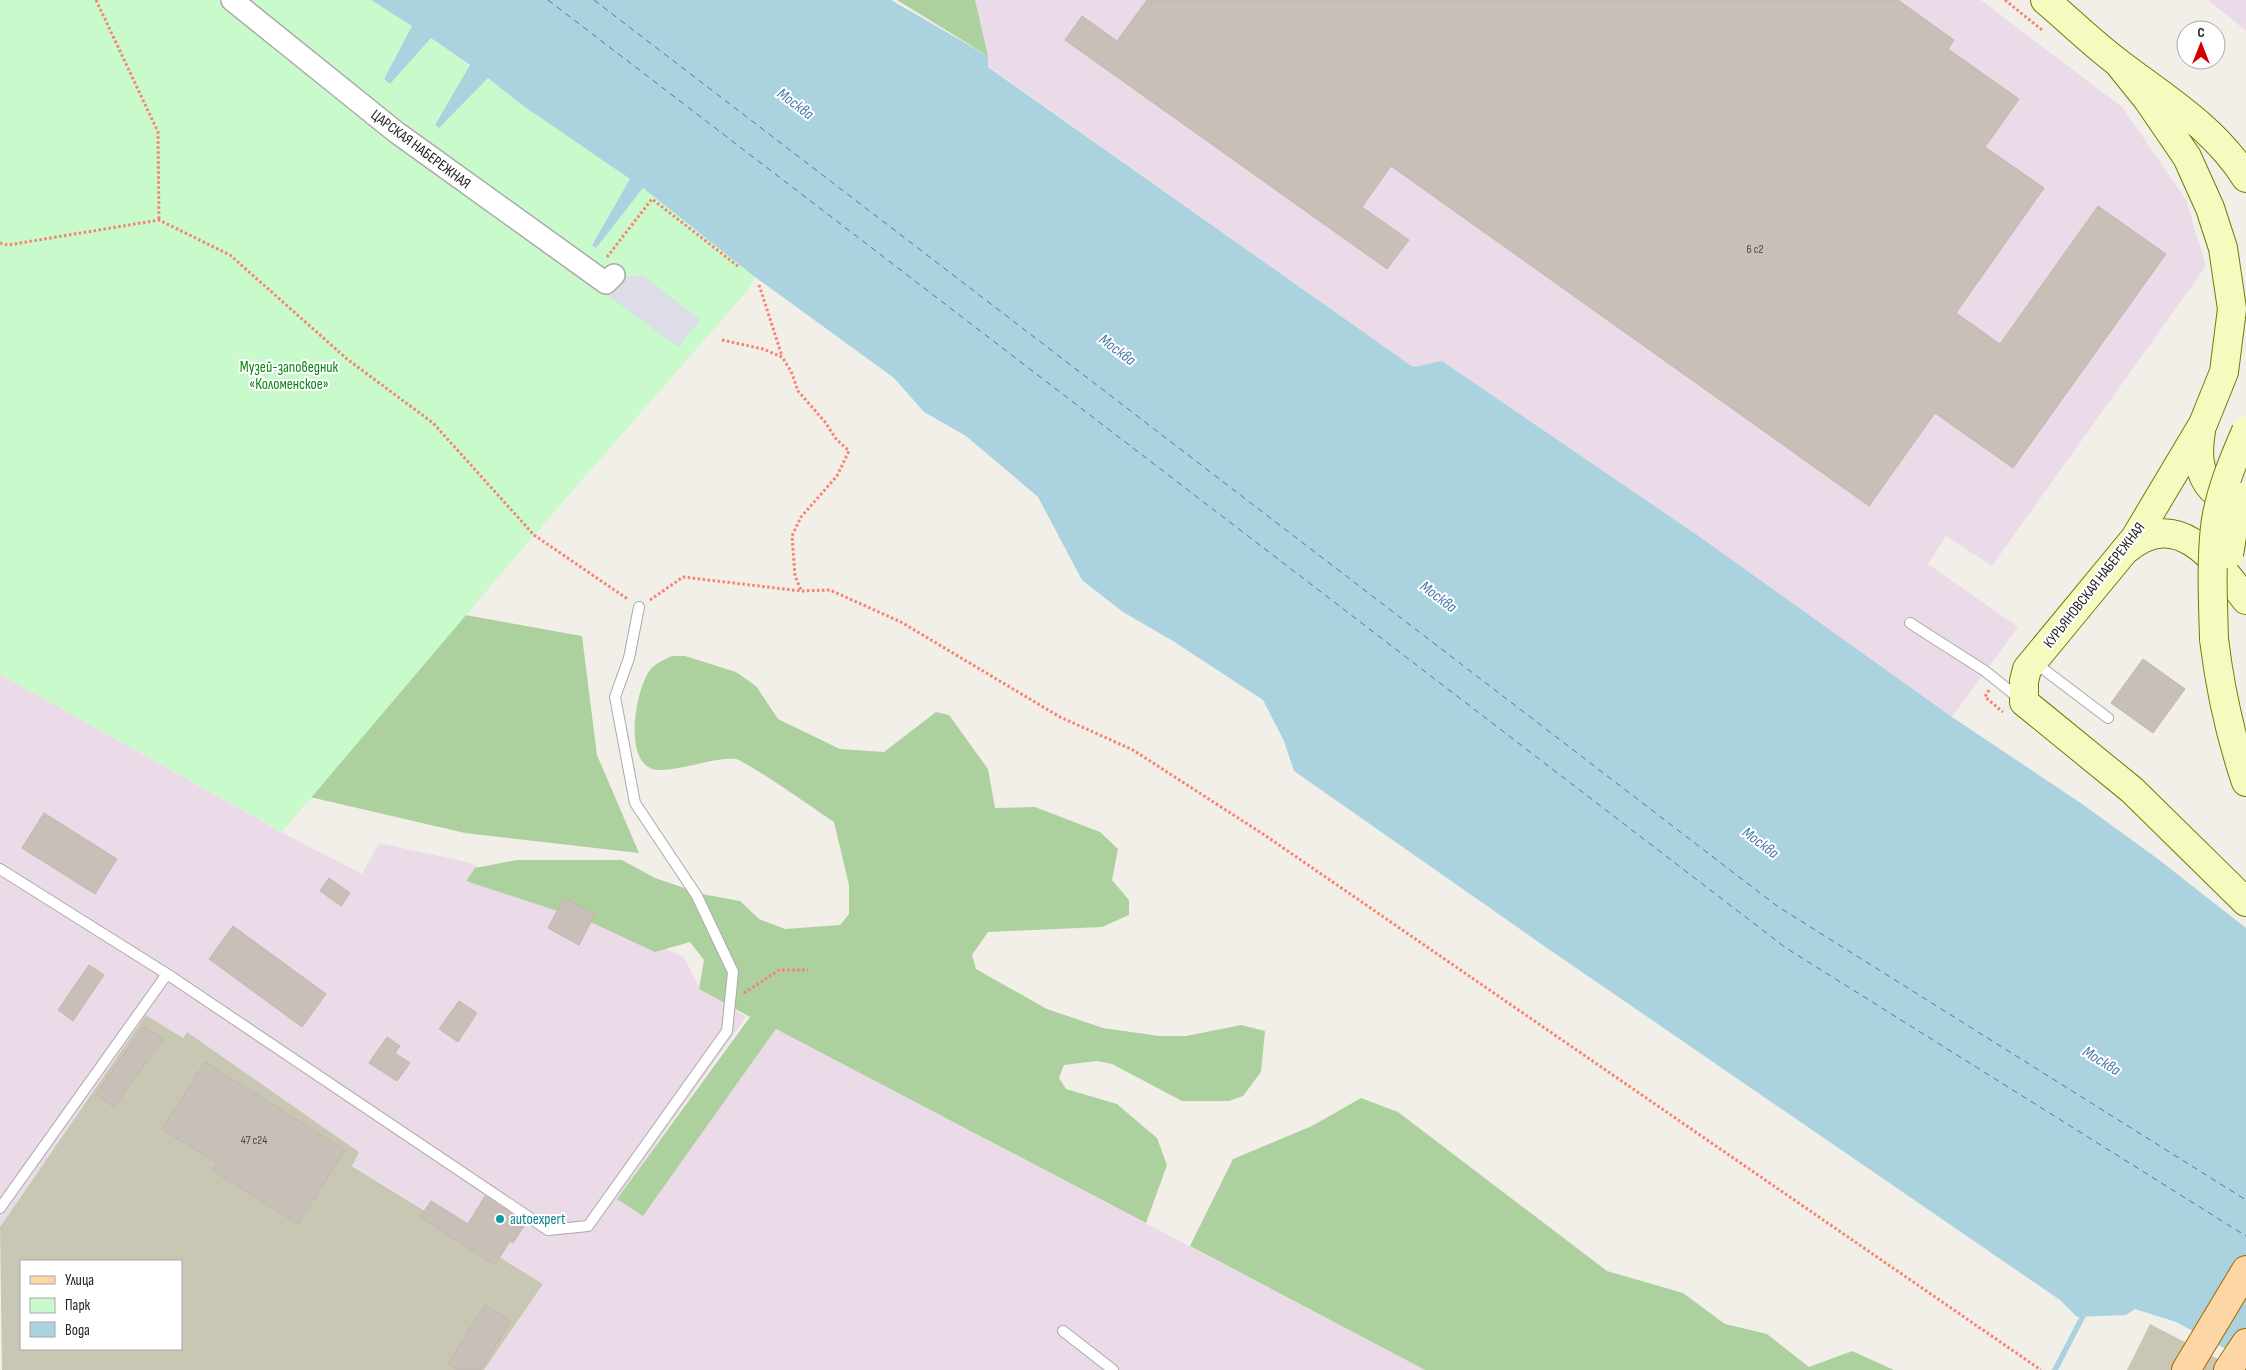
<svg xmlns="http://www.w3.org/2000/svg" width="2246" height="1370" viewBox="0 0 2246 1370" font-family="'Sofia Sans Condensed',sans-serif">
<rect width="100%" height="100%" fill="#f2efe9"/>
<path fill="#ebdbe8" d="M975,0H1981L2123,108L2186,200L2206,266L1992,566L1946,536L1928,564L2018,627L1952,717L1700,537L1442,361L1413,367L988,66Z
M2208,0H2246V31Z
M0,674L281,832L362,874L379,843L467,862L684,957L700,989L746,1017L618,1198L643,1216L776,1029L1425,1370H484L543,1284L352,1165L359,1152L187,1032L183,1038L147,1015L0,1227Z"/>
<path fill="#c7c7b4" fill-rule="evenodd" d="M146,1015L183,1038L187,1032L359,1152L352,1166L543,1284L484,1370H2L0,1227ZM21,1261H181V1349H21Z
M2150,1324L2239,1370H2127Z"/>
<path fill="#add19e" d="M897,0H975L988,56Z
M443,611L582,636L597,755L639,853L465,833L258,785Z
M672,656H685L736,672L756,686L778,719L840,749L884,752L936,712L949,715L988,769L995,808L1035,807L1100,832L1118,849L1112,880L1129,900V915L1102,927L988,932L972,955L976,969L1047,1009L1103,1028L1159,1036H1186L1241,1025L1265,1031L1261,1072L1243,1096L1229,1101H1182L1112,1064L1097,1061L1064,1065L1059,1078L1066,1089L1117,1104L1157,1138L1167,1165L1146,1223L776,1029L643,1216L617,1199L750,1017L699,989L704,960L690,942L655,952L588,921L466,881L475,868L517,860H622L655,878L702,894L740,901L759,919L785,929L840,925L849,914V885L834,822C820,813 744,759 735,759C712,757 665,776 650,768C624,756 636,689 650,670C656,663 663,660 672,656Z
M1361,1098L1398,1112L1607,1271L1683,1293L1725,1324L1767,1334L1809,1367L1852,1351L1894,1370H1425L1190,1246L1233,1159L1312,1126Z"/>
<path fill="#c8facc" d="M0,0H371L412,26L384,79L390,84L431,38L470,66L435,125L438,128L488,78L522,105L630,179L592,244L596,247L643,188L755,277L747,291L534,535L282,832L0,674Z"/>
<path fill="#dddde8" d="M614,275L644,276L700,320L678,347L600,290Z"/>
<path fill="#aad3df" d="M371,0H891L988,56V67L1413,367L1442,361L1700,537L1952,717L2085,806L2158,859L2246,928V1360L2176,1322L2135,1309L2126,1315L2077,1317L2060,1300L1547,948L1294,771L1284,741L1263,700L1173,641L1123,612L1082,580L1038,497L966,436L924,412L894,378L755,277L643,188L596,248L592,245L630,179L522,105L488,78L439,128L435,125L470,65L431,38L390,84L384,79L412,26Z"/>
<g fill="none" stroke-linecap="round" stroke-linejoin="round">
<path stroke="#aad3df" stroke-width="5.5" d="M2055,1370L2085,1312"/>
<path stroke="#4a7aab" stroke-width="1" stroke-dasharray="6 5" stroke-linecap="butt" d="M548,0L1786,948L2246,1236
M594,0L1777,906L2246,1200"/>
</g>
<path fill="#c7bfb8" stroke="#c4b6ab" d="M1147,0H1898L1954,40L1948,49L2019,99L1985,147L2044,188L1956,313L2000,344L2098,206L2166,254L2013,468L1935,413L1869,506L1391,166L1362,207L1409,240L1387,269L1065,40L1082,16L1117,41Z
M2143,659L2185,689L2153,733L2111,703Z
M44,813L117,859L95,894L22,848Z
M329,878L350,893L341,906L320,891Z
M564,898L595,914L579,945L548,928Z
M233,926L326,994L302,1027L209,959Z
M89,965L104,975L73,1021L58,1010Z
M459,1001L477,1013L458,1042L439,1029Z
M144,1026L163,1039L114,1107L96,1094Z
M387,1037L400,1046L395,1053L410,1063L397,1081L369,1063Z
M205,1062L345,1150L298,1224L212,1170L217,1163L162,1129Z
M485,1196L526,1223L513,1243L510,1241L495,1265L420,1217L431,1201L468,1224Z
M485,1305L511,1321L480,1370H457L448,1364Z"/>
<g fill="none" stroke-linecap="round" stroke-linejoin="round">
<defs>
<path id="lane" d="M1910,623L1985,671L2020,699
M2034,662L2108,718
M0,869L167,974
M0,1208L167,974L548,1230L588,1226L727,1031L733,972L697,896L635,803L615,697L629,658L639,607
M1063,1331L1113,1370"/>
<path id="street" d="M232,0L396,132L606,283L614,275"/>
<path id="secondary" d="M2045,0C2070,21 2094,45 2120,64C2165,98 2216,129 2246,178
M2119,64L2148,100L2187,157L2210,208L2223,248L2232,309L2224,372L2203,424L2135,538L2027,669L2024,681V702L2132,790L2246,902
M2201,431C2195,466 2202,497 2243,503
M2127,549C2179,506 2217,562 2246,600
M2214,639C2220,689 2230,735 2246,782"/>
<path id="primary" d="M2186,1370L2246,1270
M2228,1370L2246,1343"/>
</defs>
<use href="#lane" stroke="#a9a9a9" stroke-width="12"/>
<use href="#street" stroke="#a9a9a9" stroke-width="24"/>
<use href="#secondary" stroke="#707d05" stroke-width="30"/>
<use href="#primary" stroke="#a06b00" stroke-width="30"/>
<path stroke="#fa8072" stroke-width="3" stroke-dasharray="2.5 2.5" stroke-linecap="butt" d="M96,0L158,132L159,220
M2005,0L2042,30
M0,243L8,245L159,220L230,255L347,359L433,423L534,535L629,600
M607,257L652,199L739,267
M759,285L782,356
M722,340L763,349L782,357L791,371L798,391L825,422L836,439L849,451L837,476L801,517L792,536L795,576L801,590
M650,600L683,577L801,591L830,590L901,622L1060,717L1133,750L1266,836L2041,1370
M1989,690L1985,697L2003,712
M744,993L779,970H808"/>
<use href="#lane" stroke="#fff" stroke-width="10"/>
<use href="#street" stroke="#fff" stroke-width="21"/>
<use href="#secondary" stroke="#f7fabf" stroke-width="28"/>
<use href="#primary" stroke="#fcd6a4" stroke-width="28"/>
<defs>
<path id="secondary-bridge" d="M2229,554L2234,525L2246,496
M2214,639C2213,602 2211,564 2215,527C2219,494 2233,461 2246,431"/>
</defs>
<use href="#secondary-bridge" stroke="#707d05" stroke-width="30" stroke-linecap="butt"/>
<use href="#secondary-bridge" stroke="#f7fabf" stroke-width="28"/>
</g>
<circle fill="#0f9aa8" stroke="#fff" stroke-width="2" cx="500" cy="1219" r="5"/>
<g text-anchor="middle" stroke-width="4" stroke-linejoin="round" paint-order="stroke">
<g font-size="12" fill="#4b4948">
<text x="1755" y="253">6 с2</text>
<text x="254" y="1144">47 с24</text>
</g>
<g font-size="15" fill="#222" stroke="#fff">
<text transform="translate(421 149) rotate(37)" y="5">ЦАРСКАЯ НАБЕРЕЖНАЯ</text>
<text transform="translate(2094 585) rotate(-52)" y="5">КУРЬЯНОВСКАЯ НАБЕРЕЖНАЯ</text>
</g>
<g font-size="15" fill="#0c8416" stroke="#fff">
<text x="289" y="372">Музей-заповедник<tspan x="289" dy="17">«Коломенское»</tspan></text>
</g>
<g font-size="15" fill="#0d838f" stroke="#fff" text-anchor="start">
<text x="510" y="1224">autoexpert</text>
</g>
<g font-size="16" font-style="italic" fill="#4a7aab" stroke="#fff">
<text transform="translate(796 103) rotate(37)" y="6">Москва</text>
<text transform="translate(1118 349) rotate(37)" y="6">Москва</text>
<text transform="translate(1439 596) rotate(37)" y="6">Москва</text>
<text transform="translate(1761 842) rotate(37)" y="6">Москва</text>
<text transform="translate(2102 1060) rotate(32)" y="6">Москва</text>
</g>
</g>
<rect x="20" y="1260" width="162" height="90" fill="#ffffff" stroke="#a7a7a7"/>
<rect x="30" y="1276" width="25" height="8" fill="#fcd6a4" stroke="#a7a7a7"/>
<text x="65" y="1285" font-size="15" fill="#222222">Улица</text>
<rect x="30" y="1298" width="25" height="15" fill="#c8facc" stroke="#a7a7a7"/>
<text x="65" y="1310" font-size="15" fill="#222222">Парк</text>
<rect x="30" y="1322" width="25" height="15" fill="#aad3df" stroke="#a7a7a7"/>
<text x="65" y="1335" font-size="15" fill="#222222">Вода</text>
<g transform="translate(2201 45)"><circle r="24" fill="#ffffff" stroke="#a7a7a7"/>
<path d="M0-4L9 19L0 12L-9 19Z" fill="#d40000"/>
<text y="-8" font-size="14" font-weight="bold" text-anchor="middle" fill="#222222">С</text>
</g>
</svg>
